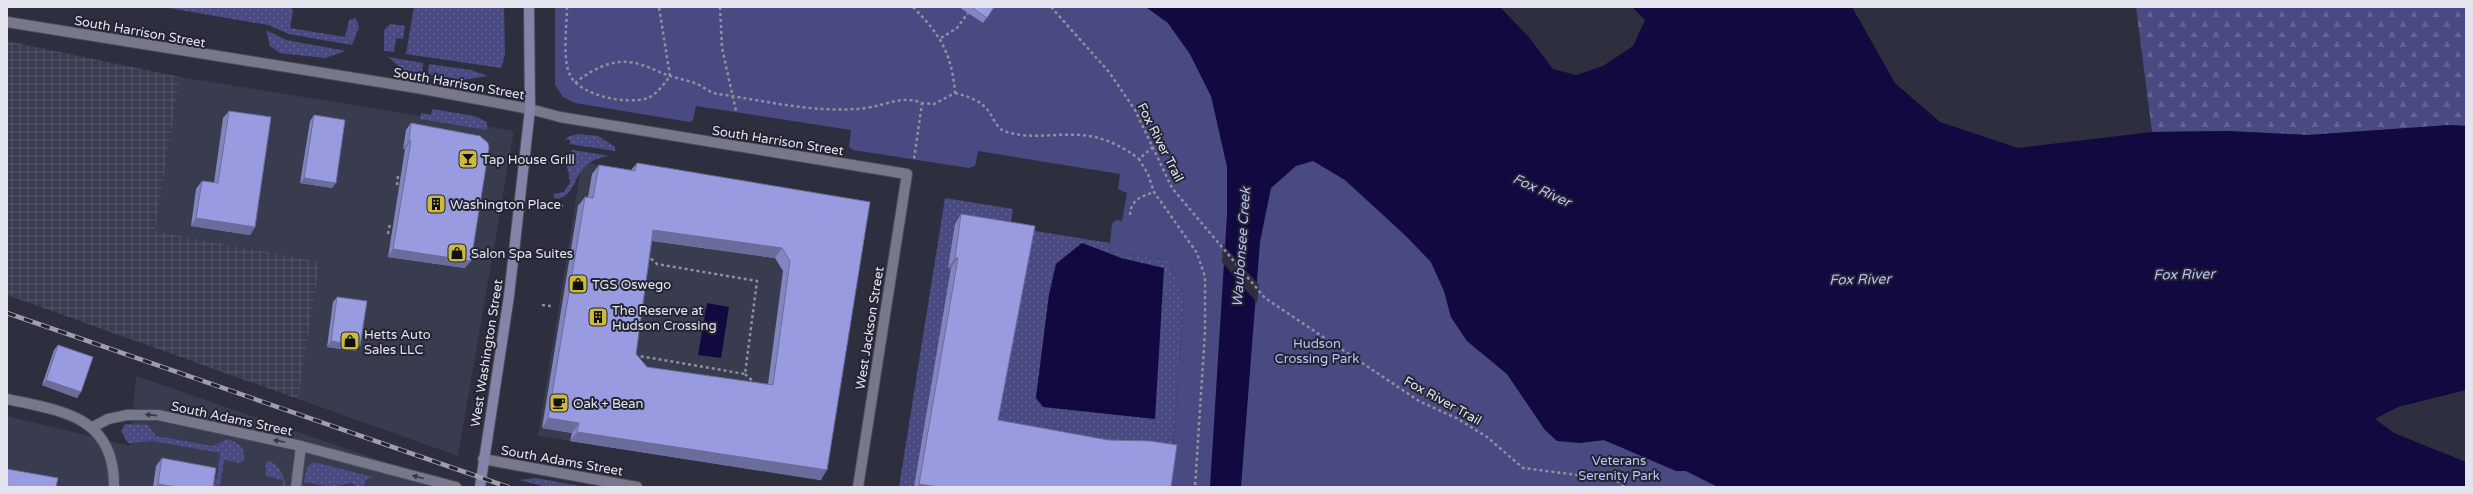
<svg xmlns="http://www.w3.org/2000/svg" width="2473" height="494" viewBox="0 0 2473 494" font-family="'Varela Round',sans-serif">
<defs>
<pattern id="industrial-grid" width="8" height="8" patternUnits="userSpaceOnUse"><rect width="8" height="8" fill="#393b4f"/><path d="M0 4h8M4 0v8" fill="none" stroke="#565769"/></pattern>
<pattern id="grass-dots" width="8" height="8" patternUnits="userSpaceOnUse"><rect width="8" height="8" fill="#494a82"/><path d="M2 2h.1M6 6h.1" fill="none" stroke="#636494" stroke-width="1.8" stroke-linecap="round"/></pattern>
<pattern id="forest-firs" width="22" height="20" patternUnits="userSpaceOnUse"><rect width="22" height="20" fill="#494a82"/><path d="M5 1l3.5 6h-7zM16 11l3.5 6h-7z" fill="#636494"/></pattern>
</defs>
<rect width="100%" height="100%" fill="#2e2f3e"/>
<path fill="#393b4f" d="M180,77L514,131L458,456L298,399L320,262L155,231Z
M582,162L863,207L821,481L538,436Z
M136,376L457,487H7V416L130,446Z"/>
<path fill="url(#industrial-grid)" d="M7,41L180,77L155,231L320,262L298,399L7,295Z"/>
<path fill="url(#grass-dots)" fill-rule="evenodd" d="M163,7H291L293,11L290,28L345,37L349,20L356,18L359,27L352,45L289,34L268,25Z
M414,7H504L505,55L501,68L406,54Z
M390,24L405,26L403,39L396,38L394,52L384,51V30Z
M266,30L286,40L346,51L325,58L280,53L270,46Z
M388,57L423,63L422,73L403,70Z
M429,64L471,70L488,76L462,80L428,74Z
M432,109L474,116L487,122V130L420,119L421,113L431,115Z
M578,134L598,136L615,147V151L570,144V140L565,139L570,136Z
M573,150L609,156C568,161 580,202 554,198V194L564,192L570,183C570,169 560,161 573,150Z
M945,198L1013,209L1010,227L1110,243L1109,252L1168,260L1184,298L1170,487H899ZM1082,243L1121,258L1036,398L1049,295L1056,264Z
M125,424L148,425L156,436L213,446L227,439C237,442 246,447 244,460L240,463L224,460L220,487H209L210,478L217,479L220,453L153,441L128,443L121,431Z
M269,461C279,465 285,476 286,487H283V480L266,476V463Z
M313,462L318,463L373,477L367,479L363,487H357L352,483L332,487L304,482L307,467Z
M536,478L585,487H547L519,480Z"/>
<path fill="url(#forest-firs)" d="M2136,7H2466V126L2450,125L2308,135L2227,131L2152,132Z"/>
<path fill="#494a82" d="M555,7H1146L1168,23L1190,54L1211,96L1345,180L1406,236L1431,262L1444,291L1451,317L1467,341L1507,374L1545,430L1580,443L1604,440L1676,470L1686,471L1718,487H1170L1184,298L1168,260L1109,252L1112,224L1116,220L1122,221L1127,193L1118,189L1120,174L978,151L975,166L969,168L853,150L849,147L851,130L696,106L693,120L690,122L575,103L563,97L555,85Z"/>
<path fill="#130941" d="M1146,7H1500L1528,36L1553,69L1576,75L1603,66L1633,46L1645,20L1632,7H1852L1895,83L1940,122L2018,148L2152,132L2227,131L2308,135L2450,125L2466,126V390L2398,407L2375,419L2394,433L2466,462V487H1718L1686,471H1676L1604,440L1580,443L1557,441L1545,430L1507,374L1467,341L1451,317L1444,291L1431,262L1406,236L1345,180L1313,161L1296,166L1271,188L1260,242L1241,487H1210L1227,215V167L1211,96L1190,54L1168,23Z
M1082,243L1121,258L1164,268L1155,419L1043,407L1036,398L1049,295L1056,264Z
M707,303L729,307L721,358L698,355Z"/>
<path fill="#2e2f3e" d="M1223,244L1259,285L1257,303L1222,262Z"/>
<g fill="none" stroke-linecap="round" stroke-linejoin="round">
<defs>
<path id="service" d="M296,487L301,446"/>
<path id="minor" d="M7,22L423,89L530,109L560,117L907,174L858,487
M7,399C62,411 115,416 114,487
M91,428L108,419L127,415H158L301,446L456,487
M483,459L637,487"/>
<path id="secondary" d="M480,487L509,296L530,109L529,7"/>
</defs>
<use href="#service" stroke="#4b4c59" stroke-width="12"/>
<use href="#minor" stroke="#4b4c59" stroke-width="12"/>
<use href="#secondary" stroke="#4b4c59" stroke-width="12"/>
<path stroke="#8f909d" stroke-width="2.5" stroke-dasharray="3 3" stroke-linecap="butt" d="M567,7C567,25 562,58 570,75C580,96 627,105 648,98C657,94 664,84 670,76L659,7
M720,7L722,48L736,111
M913,7C940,34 952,54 955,93L934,104L922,103
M1051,7L1109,72L1135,110L1172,188L1265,298L1419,401L1458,419L1487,437L1523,468L1609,479L1617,481L1626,487
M941,38L957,28L968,13
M575,83C594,68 615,57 639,64C650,67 660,73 670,76C679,79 688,80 697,84C704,87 710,93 718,94C768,101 816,114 866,108C888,105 901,95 922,103L914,159
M955,93C966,96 977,99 985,107C992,113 995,127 1004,131C1029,140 1054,133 1080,135C1102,136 1122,146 1139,159
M1153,147L1139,159L1148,174L1154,192L1197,253L1205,277V332L1195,487
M397,185L398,176
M554,205L564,206
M1130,215C1131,199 1141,197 1154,192
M388,234L390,223
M542,305L551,306
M636,359L639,356L745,374L757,281L657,264L648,256
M745,374L756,384"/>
<use href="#service" stroke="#77788a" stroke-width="10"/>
<use href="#minor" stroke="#77788a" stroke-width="10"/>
<use href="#secondary" stroke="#8385a8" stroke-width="10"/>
<defs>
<path id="rail" d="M7,313L508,487"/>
</defs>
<use href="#rail" stroke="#9e9fab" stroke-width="4.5"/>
<use href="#rail" stroke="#242533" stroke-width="3" stroke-dasharray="9" stroke-linecap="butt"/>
</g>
<path fill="#8385c0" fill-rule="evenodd" d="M959,7H994L983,23Z
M229,111L255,227L250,235L191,226L196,189L202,181L214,183L223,118Z
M314,115L332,188L300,183L310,121Z
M411,123L465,268L388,257L405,149H403L406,130Z
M637,163L870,202L821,480L570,441L572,433L542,428L578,206L585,197H588L592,174L599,165L631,170ZM652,241L775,258L783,271L768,384L647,367L636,354Z
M961,214L998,420L1171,487H914L951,268H948L955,224Z
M337,297L356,351L327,347L333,302Z
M58,345L77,398L42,385L54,350Z
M162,458L213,487H153L156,466Z"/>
<path fill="#6a6c9c" d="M409,141H411L405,149H403Z
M304,178L336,183L332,188L300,183Z
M196,218L255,227L250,235L191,226Z
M653,230L782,248L775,258L646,240Z
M393,249L471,261L465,268L388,257Z
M955,258H958L951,268H948Z
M331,341L360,346L356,351L327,347Z
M46,380L81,392L77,398L42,385Z
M548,418L579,423L572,433L542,428Z
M577,432L827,470L821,480L570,441Z
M158,484L176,487H156Z
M919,484L938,487H917Z"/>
<path fill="#989bdf" stroke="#6a6c9c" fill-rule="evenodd" d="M971,7H994L987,18Z
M229,111L271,117L255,227L196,218L202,181L218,183Z
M314,115L345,120L336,183L304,178Z
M411,123L480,136L488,143L489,148L471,261L393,249L411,141H409Z
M637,163L870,202L827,470L577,432L579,423L548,418L585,197L593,198L599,165L635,171ZM653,230L782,248L790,261L773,385L647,367L636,354Z
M961,214L1035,226L998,420L1108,440L1150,441L1177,445L1171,487H938L919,484L958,258H955Z
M337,297L367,301L360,346L331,341Z
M58,345L93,357L81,392L46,380Z
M162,458L216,468L213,487H176L158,484Z
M7,469L58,478L56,487H7Z"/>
<defs><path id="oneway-solid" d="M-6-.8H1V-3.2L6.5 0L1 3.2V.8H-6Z"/></defs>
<g fill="#353644">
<use href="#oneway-solid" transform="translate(151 415) rotate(-174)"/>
<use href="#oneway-solid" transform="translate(279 441) rotate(-168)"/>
<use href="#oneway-solid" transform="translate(418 477) rotate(-165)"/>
</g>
<defs>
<symbol id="bar-square" viewBox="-11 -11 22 22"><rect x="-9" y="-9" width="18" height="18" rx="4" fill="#cbba39" stroke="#242533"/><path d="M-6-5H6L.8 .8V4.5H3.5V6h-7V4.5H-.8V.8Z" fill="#111"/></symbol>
<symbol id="building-square" viewBox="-11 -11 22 22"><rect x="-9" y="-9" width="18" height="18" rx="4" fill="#cbba39" stroke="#242533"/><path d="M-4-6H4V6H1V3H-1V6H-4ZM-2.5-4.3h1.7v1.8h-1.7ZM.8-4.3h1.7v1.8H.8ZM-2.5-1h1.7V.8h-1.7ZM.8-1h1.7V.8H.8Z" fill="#111"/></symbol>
<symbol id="shop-square" viewBox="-11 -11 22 22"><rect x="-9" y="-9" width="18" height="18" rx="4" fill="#cbba39" stroke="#242533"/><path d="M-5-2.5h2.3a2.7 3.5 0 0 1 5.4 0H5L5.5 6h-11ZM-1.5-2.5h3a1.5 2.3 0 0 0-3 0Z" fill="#111"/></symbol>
<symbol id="cafe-square" viewBox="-11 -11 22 22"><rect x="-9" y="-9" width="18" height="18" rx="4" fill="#cbba39" stroke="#242533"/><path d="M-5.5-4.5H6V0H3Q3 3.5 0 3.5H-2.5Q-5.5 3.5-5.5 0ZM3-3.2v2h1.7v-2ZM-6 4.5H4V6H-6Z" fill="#111"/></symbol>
</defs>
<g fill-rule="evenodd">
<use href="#bar-square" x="457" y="148" width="22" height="22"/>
<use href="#building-square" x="425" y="193" width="22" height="22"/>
<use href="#shop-square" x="446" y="242" width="22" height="22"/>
<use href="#shop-square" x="567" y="273" width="22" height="22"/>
<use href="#building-square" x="587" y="306" width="22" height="22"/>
<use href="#shop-square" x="339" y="330" width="22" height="22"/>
<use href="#cafe-square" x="548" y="392" width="22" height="22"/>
</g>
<g text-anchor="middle" stroke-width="4" stroke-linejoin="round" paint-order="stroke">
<g font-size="13" fill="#e3e4ee" stroke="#242533">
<text transform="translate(140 31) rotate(10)" y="5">South Harrison Street</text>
<text transform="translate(459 83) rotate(10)" y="5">South Harrison Street</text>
<text transform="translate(778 140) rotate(9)" y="5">South Harrison Street</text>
<text transform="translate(1161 142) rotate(63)" y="5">Fox River Trail</text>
<text transform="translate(869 328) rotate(-81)" y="5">West Jackson Street</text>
<text transform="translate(486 353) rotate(-81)" y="5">West Washington Street</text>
<text transform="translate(1443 400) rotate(29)" y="5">Fox River Trail</text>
<text transform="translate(232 418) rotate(12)" y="5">South Adams Street</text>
<text transform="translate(562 460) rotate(10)" y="5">South Adams Street</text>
</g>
<g font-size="13" fill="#e3e4ee" stroke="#242533" text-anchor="start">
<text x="482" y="164">Tap House Grill</text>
<text x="450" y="209">Washington Place</text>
<text x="471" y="258">Salon Spa Suites</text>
<text x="592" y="289">TGS Oswego</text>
<text x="612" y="315">The Reserve at<tspan x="612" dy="15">Hudson Crossing</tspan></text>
<text x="364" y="339">Hetts Auto<tspan x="364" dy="15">Sales LLC</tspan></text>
<text x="573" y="408">Oak + Bean</text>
</g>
<g font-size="13" fill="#bdc1f8" stroke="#242533">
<text x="1317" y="348">Hudson<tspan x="1317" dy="15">Crossing Park</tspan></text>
<text x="1619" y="465">Veterans<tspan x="1619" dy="15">Serenity Park</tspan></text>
</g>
<g font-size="14" font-style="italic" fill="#bcbff6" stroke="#242533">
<text transform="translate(1542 190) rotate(24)" y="5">Fox River</text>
<text transform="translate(1241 247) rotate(-86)" y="5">Waubonsee Creek</text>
<text transform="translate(2184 274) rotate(-1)" y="5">Fox River</text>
<text transform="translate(1860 279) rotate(-1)" y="5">Fox River</text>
</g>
</g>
<rect width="2473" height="494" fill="none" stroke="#e3e4ee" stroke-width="16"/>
</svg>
